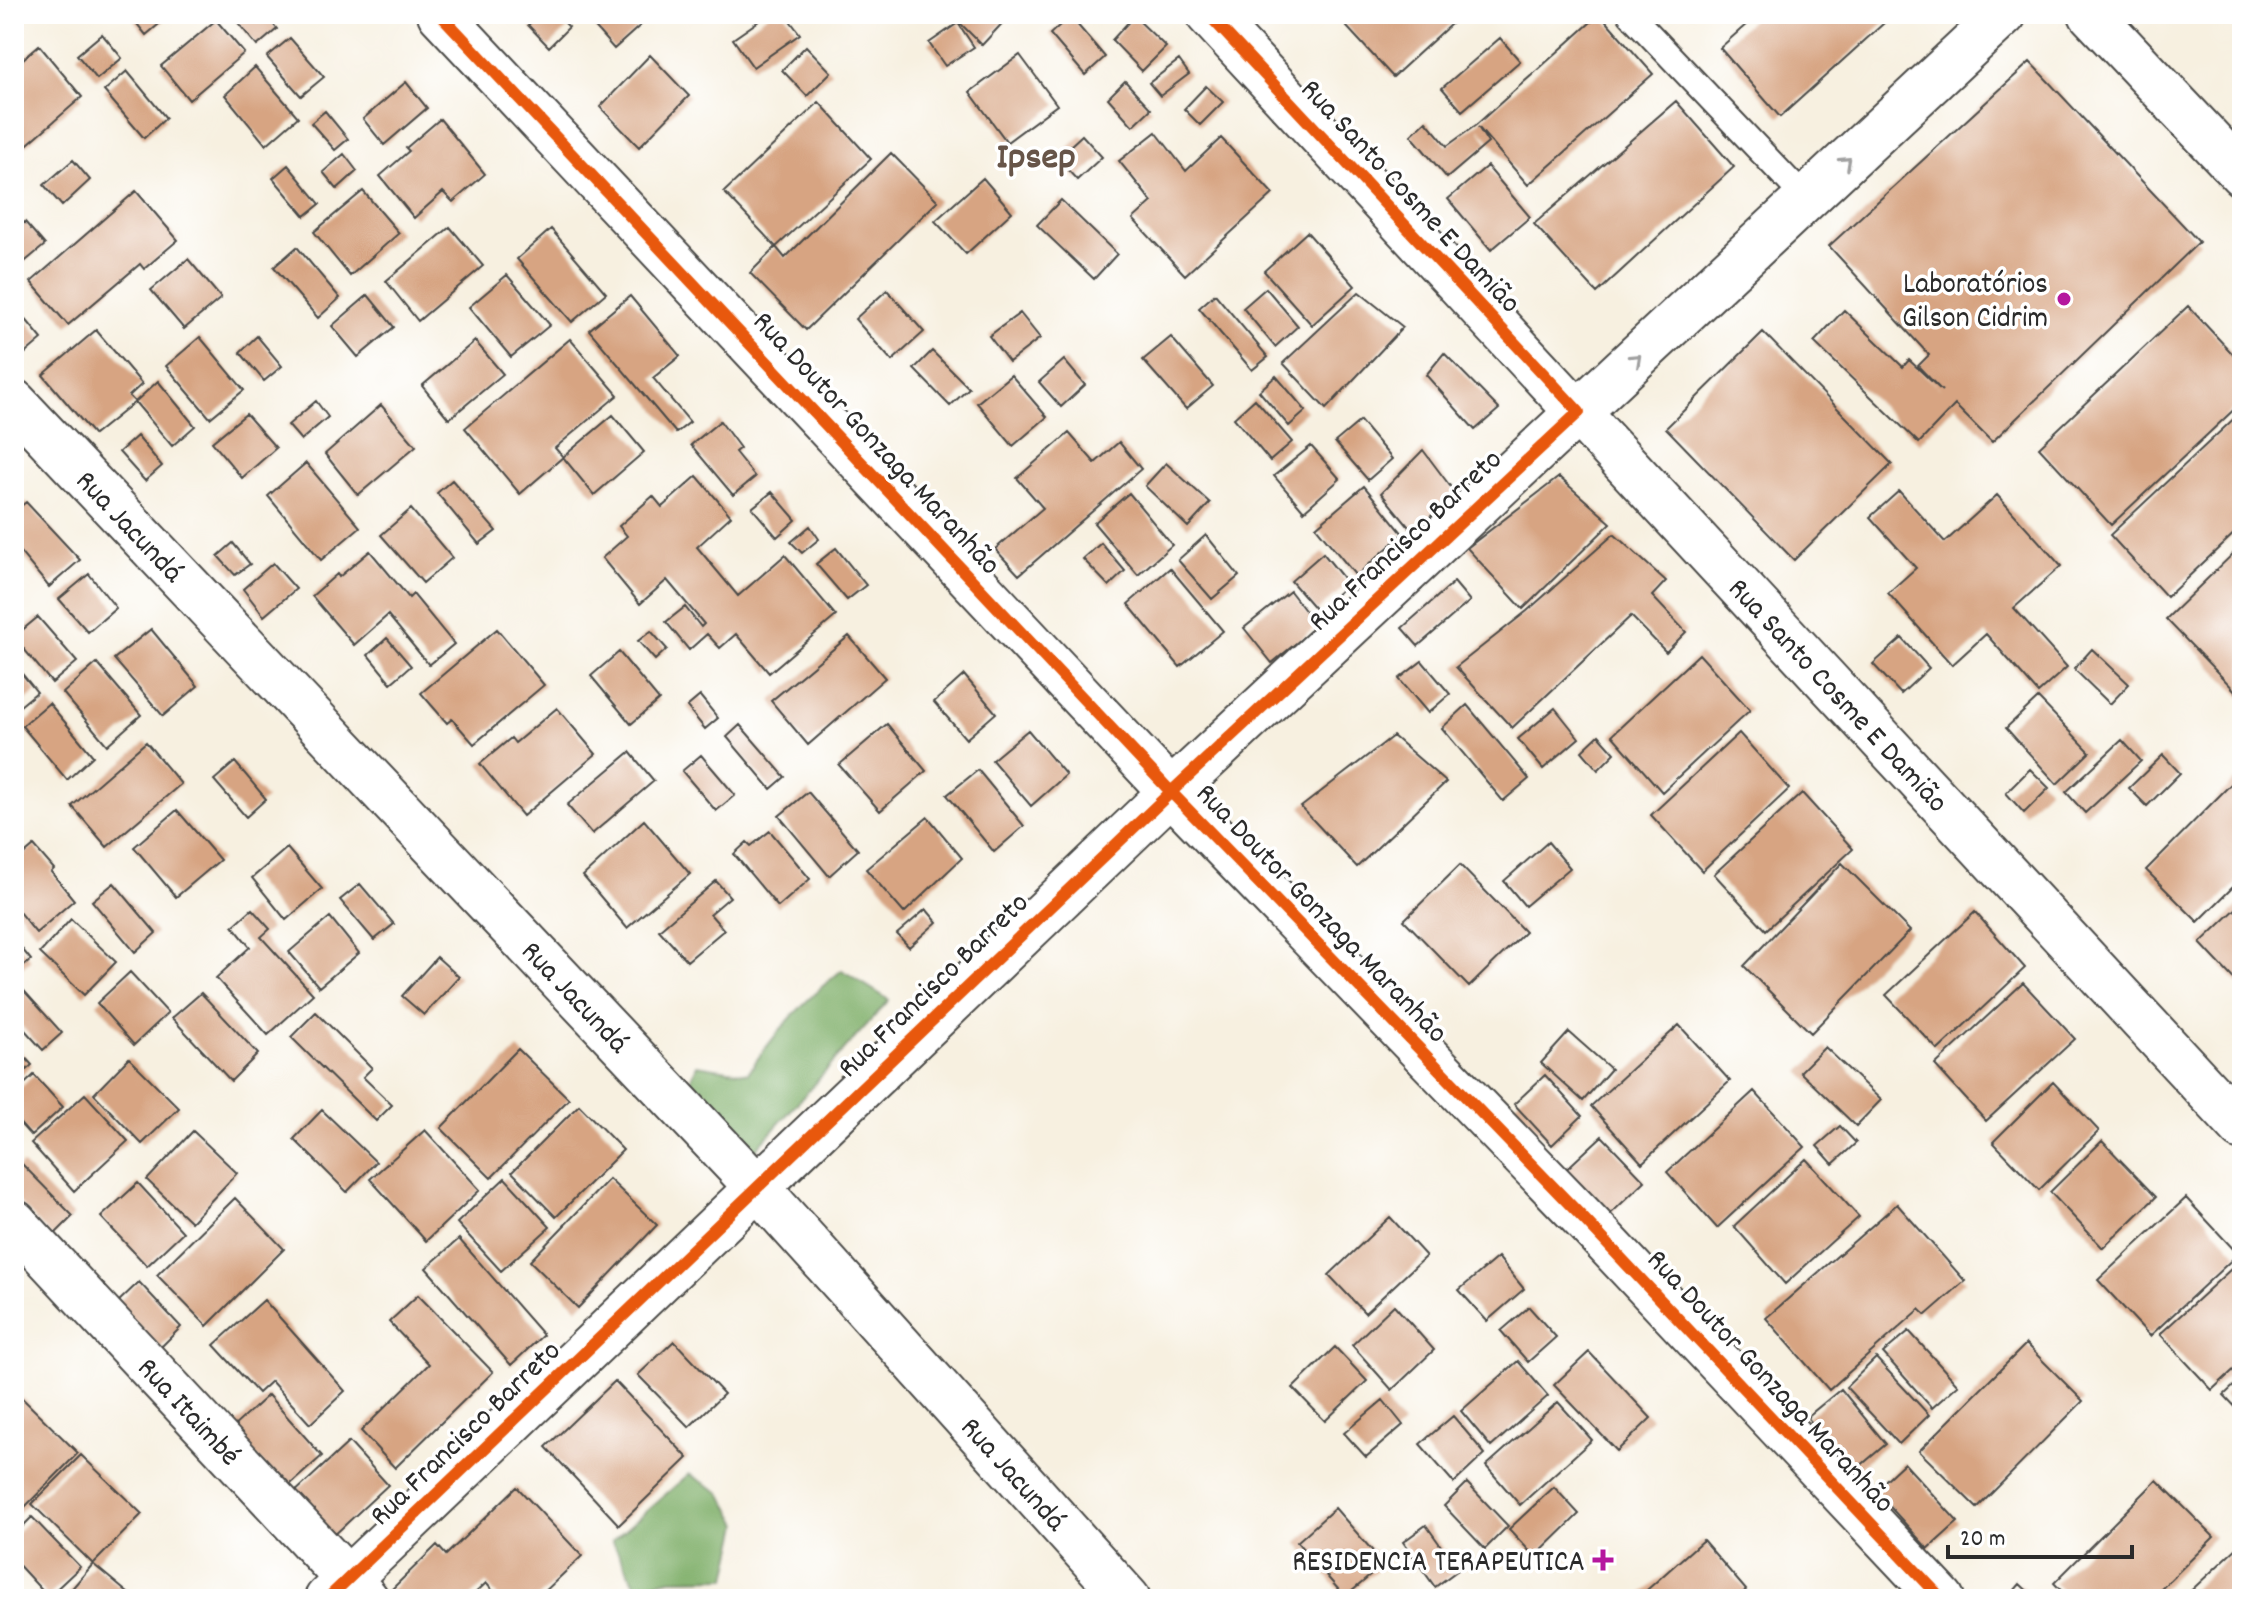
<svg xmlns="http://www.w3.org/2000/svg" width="2256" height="1613" viewBox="0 0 2256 1613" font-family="Dekko,sans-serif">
<rect width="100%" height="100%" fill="#fff"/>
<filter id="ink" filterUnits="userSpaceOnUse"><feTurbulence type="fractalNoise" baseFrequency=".0125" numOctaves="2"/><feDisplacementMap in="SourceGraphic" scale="16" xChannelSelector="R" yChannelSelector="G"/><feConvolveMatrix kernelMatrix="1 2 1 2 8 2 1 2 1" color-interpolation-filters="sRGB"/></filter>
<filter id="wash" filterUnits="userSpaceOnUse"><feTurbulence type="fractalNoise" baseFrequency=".006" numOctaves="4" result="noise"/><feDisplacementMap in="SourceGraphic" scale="32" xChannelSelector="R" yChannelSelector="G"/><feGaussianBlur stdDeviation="1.8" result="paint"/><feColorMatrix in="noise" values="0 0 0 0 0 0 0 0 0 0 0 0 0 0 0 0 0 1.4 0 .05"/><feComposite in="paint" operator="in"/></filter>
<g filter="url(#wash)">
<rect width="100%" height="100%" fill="#f7f0e0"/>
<path fill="#7eae68" stroke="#546c4a" stroke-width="2" d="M842,970L889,1000L752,1154L690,1081L697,1065L748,1073C774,1033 804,1000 842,970Z
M689,1474L721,1493L739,1524L727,1578L670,1579L637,1587L612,1541Z"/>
<g id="blocks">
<path fill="#d7a482" d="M129,14H171L146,35Z
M231,14H265L277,29L257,46Z
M540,14H556L569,27L549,47L528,25Z
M583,14H653L614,49Z
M769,14H785L800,34L753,67L733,39Z
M951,14H1009L1010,15L982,45Z
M1335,14H1462L1393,77Z
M1600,14L1653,74L1528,185L1478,127L1488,143L1447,178L1411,135L1426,121L1447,146L1476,125Z
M1758,14H1894L1780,117L1720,48Z
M1070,16L1105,57L1085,75L1050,34Z
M1134,16L1166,47L1142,71L1112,40Z
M216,20L244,53L189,100L161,66Z
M958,23L974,47L945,66L929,43Z
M102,34L122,58L97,79L77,55Z
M290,38L324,77L301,96L267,57Z
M1500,38L1520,61L1462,111L1442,88Z
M39,45L82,97L14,156V67Z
M806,46L831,72L807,96L782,70Z
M650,55L689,96L639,147L600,107Z
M1020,55L1057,105L1007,142L970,92Z
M1179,60L1189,74L1160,96L1149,83Z
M2030,62L2199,242L1992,442L1955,405L1919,443L1814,342L1844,310L1903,367L1909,360L1942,391L1918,366L1929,355L1829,246Z
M255,67L298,117L266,145L225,95Z
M127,71L166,118L144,138L104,91Z
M1125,81L1151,109L1133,126L1108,98Z
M406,82L427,108L384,145L363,119Z
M1206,86L1223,102L1200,125L1184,109Z
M1676,101L1734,167L1597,293L1534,224Z
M819,102L871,159L776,247L785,258L891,153L938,201L806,330L750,273L776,247L724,192Z
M325,111L348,139L335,150L311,123Z
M440,119L485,174L453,202L443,192L414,218L380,176L409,151L406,148Z
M1156,132L1186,171L1221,138L1273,194L1185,275L1133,219L1152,202L1119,161Z
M1082,135L1102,157L1077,180L1057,158Z
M344,154L357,171L337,189L323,172Z
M73,160L90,180L62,206L44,185Z
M288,165L320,204L305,216L273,178Z
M1487,166L1530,217L1491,250L1448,199Z
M983,178L1012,212L966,254L935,221Z
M136,191L178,240L144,269L140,264L68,325L31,282Z
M363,191L399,233L350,276L314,232Z
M1061,200L1117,254L1094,279L1037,225Z
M25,222L45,245L22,264L14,255V231Z
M450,227L483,266L418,321L386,281Z
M551,229L606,293L572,322L517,259Z
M1307,232L1355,286L1312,325L1264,271Z
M297,247L340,298L318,318L274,267Z
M188,259L221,298L184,329L151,290Z
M507,275L550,325L511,357L469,307Z
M1266,288L1298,326L1275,347L1243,308Z
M887,290L924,332L892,361L855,319Z
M1359,292L1403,327L1326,409L1283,363Z
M1215,294L1268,357L1252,370L1199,308Z
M368,295L394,327L358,357L332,326Z
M630,296L680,356L653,378L690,422L676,433L589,330Z
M14,305L42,339L22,356L14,346Z
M2188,306L2242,364V402L2111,525L2039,447Z
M1020,313L1040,338L1009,362L989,336Z
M96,330L142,384L129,396L135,402L94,435L43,375Z
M1763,332L1892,464L1794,560L1666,428Z
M257,336L282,366L264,381L240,352Z
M200,337L244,390L210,418L166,366Z
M1171,337L1213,386L1186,409L1143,360Z
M570,339L618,395L555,448L563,457L613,415L644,452L594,495L563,457L520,494L465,428Z
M475,341L503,374L449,419L422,386Z
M932,351L969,388L950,406L914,369Z
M1444,353L1499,409L1475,430L1426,375Z
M1064,360L1085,385L1061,407L1039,382Z
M1011,375L1047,417L1013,446L977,403Z
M1276,376L1306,411L1289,426L1259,391Z
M158,381L195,426L172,446L135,402Z
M1255,399L1292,442L1270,461L1234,418Z
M316,401L328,417L301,440L288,425Z
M381,405L416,446L358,495L325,454Z
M2242,411V526L2167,597L2110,535Z
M246,414L276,448L242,478L212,442Z
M720,421L740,448L735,452L755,477L733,495L691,445Z
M1360,421L1392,459L1368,480L1335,442Z
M1069,433L1095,463L1119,442L1141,469L1019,575L995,549L1043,508L1017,478Z
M137,436L162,466L145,481L119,452Z
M1311,446L1340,479L1304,511L1274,476Z
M1423,450L1456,494L1413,532L1381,493Z
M306,463L360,527L321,560L268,496Z
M1166,463L1210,503L1188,527L1145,486Z
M697,476L731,516L697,547L738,596L785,555L836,616L769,673L736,634L720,648L707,634L689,650L666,622L685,607L701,627L704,624L667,580L640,604L602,558L627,536L619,526L653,496L662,507Z
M1559,477L1611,523L1523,609L1467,548Z
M452,480L496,531L479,544L437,493Z
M1364,486L1403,534L1356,576L1316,527Z
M1899,491L1945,542L1997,495L2061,566L2014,608L2067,667L2038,693L1986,634L1952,665L1888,593L1916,568L1870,517Z
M772,492L796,520L777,537L752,508Z
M1129,493L1172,545L1138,575L1094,523Z
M26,502L80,560L49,587L14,545V512Z
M411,509L452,558L423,583L381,535Z
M810,526L819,539L802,553L791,542Z
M1614,534L1666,581L1652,596L1686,632L1666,652L1631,616L1512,728L1456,667L1527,611Z
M1206,535L1239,576L1212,599L1178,560Z
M233,543L250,564L235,575L218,556Z
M1101,543L1125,571L1109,586L1083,559Z
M2242,545V698L2166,619Z
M836,548L866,585L847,600L816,564Z
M370,551L409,598L413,594L454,644L429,665L388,615L354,645L312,596L337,574L339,577Z
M1323,553L1348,584L1317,611L1291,581Z
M273,563L296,589L264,616L243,589Z
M1170,568L1223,631L1180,667L1128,604Z
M89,574L116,608L88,632L59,599Z
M1454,582L1470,601L1418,646L1402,628Z
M1290,591L1317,626L1272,663L1244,628Z
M38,617L77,662L52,683L14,637Z
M151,629L198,686L163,716L114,659Z
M497,629L544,685L474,744L452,719L447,723L421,693Z
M651,631L667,649L655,660L638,641Z
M849,636L885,678L808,745L771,701Z
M387,638L411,666L391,683L368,655Z
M1902,638L1929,668L1901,694L1873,664Z
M2092,649L2129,684L2110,704L2074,669Z
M619,652L659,700L631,724L591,676Z
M1699,654L1750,710L1662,792L1612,735Z
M1422,661L1450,694L1428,713L1399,679Z
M97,663L141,715L107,745L63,693Z
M14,664L37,692L14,711Z
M964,675L996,713L966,739L934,702Z
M700,696L718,718L705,729L687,707Z
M2038,698L2090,752L2057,784L2006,728Z
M49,703L93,756L67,780L22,726Z
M1467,705L1529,779L1503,801L1442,728Z
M557,708L596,754L523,816L480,764L511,738L515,743Z
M1555,708L1579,738L1543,769L1518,739Z
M887,724L926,771L880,811L839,765Z
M740,725L785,777L771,789L727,737Z
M1028,730L1066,775L1031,806L992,760Z
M1739,733L1789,789L1702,871L1651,815Z
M1599,735L1615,753L1598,770L1582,751Z
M1393,736L1446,782L1357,867L1301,807Z
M2122,740L2141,761L2085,813L2066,792Z
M146,742L181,784L107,847L72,806Z
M630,752L654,781L592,834L567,805Z
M701,755L735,795L716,811L682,771Z
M2163,755L2180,773L2147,806L2129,788Z
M235,762L266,799L246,817L214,780Z
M2030,769L2049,788L2024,813L2006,793Z
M978,770L1024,826L994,852L947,795Z
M2234,781L2242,789V878L2198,922L2146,870Z
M808,792L858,850L829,876L779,816Z
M1802,793L1853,849L1766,930L1714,874Z
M177,810L220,860L176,897L134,847Z
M928,817L962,858L904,913L866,869Z
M644,820L690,874L627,928L583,876Z
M770,831L810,879L778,907L734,854L747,842L751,846Z
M1548,842L1570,868L1525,906L1504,881Z
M34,846L54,869L51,872L74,900L36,933L14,906V863Z
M287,848L322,889L286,920L252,878Z
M1842,863L1910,931L1811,1033L1744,966Z
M1460,865L1525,932L1469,987L1404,920Z
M716,881L730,897L710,914L724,930L687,961L659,930Z
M114,883L156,933L135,952L92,901Z
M360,884L394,924L374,940L340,900Z
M2242,903V988L2200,943Z
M252,909L270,929L261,937L313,994L268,1035L216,978L250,947L233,926Z
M926,909L937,922L909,947L897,934Z
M1975,912L2025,968L1938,1050L1886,995Z
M330,917L359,953L319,987L289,952Z
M71,919L116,962L84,995L40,953Z
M14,939L31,960L14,975Z
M437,957L459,977L424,1015L402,996Z
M130,972L168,1013L134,1045L97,1003Z
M17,983L62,1033L43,1050L14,1018V985Z
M2023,983L2075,1039L1986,1121L1935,1065Z
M201,993L258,1054L231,1081L172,1018Z
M316,1012L372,1068L363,1077L392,1105L376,1121L291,1037Z
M1679,1025L1730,1081L1642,1163L1591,1106Z
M1569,1032L1611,1069L1583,1101L1541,1063Z
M14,1045L32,1065L14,1081Z
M1825,1047L1881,1100L1856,1126L1800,1072Z
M518,1049L569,1099L491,1178L441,1128Z
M129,1058L179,1108L142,1144L94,1094Z
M34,1075L63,1107L31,1136L14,1117V1094Z
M1545,1075L1582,1116L1552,1145L1514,1104Z
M2053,1082L2099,1131L2039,1190L1993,1142Z
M1754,1091L1805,1147L1717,1228L1667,1172Z
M85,1094L128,1141L74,1191L31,1143Z
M579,1105L623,1150L556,1217L512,1172Z
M322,1110L376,1162L347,1192L294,1139Z
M1840,1126L1856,1143L1833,1164L1817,1146Z
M425,1130L480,1190L426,1241L370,1179Z
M193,1131L237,1173L191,1222L147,1180Z
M1602,1136L1645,1181L1602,1222L1559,1176Z
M2102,1141L2156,1197L2103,1248L2050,1192Z
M1806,1159L1859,1217L1785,1284L1734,1226Z
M22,1164L73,1216L52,1237L14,1197V1172Z
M505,1178L550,1227L501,1271L457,1223Z
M609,1179L657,1225L578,1308L530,1261Z
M138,1183L183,1232L147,1266L101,1217Z
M235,1198L284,1249L207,1326L157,1275Z
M2186,1198L2238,1254L2150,1336L2098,1280Z
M1897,1204L1965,1281L1926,1315L1920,1309L1829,1390L1766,1318Z
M1390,1217L1426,1256L1365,1313L1329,1275Z
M459,1239L543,1335L511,1365L426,1268Z
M1498,1257L1524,1289L1487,1321L1459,1290Z
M2242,1259V1362L2212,1390L2160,1334Z
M139,1282L181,1327L160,1348L117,1303Z
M418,1295L493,1372L395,1468L361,1431L429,1364L389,1322Z
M264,1300L345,1391L310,1424L271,1381L258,1393L214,1345Z
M1394,1305L1434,1350L1392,1390L1352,1345Z
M1529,1307L1556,1337L1528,1362L1501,1331Z
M1909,1331L1958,1385L1932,1408L1883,1353Z
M674,1341L724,1394L689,1427L638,1375Z
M2026,1344L2083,1401L1977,1508L1919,1451Z
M1335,1347L1367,1381L1325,1421L1293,1388Z
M1589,1352L1651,1418L1617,1451L1554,1385Z
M1876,1358L1929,1415L1899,1444L1846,1387Z
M1518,1361L1548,1396L1491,1447L1461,1411Z
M2242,1378V1414L2224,1395Z
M615,1381L688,1458L619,1525L546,1447Z
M1841,1389L1886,1444L1853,1472L1807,1417Z
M268,1395L322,1456L285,1489L232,1428Z
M22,1398L78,1453L14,1518V1406Z
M1383,1400L1403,1425L1366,1457L1344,1433Z
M1558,1402L1592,1440L1520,1505L1486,1466Z
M1453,1416L1485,1454L1454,1483L1420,1444Z
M349,1442L388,1485L331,1538L292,1495Z
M81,1455L142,1514L93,1564L32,1504Z
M1904,1463L1958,1522L1928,1549L1875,1490Z
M2157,1480L2214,1537L2151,1599H2069L2054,1583Z
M1467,1483L1508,1526L1485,1549L1444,1506Z
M517,1487L582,1556L537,1599H500L486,1583L469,1599H398L390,1591L437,1545L446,1555Z
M1554,1487L1579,1514L1535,1557L1509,1529Z
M1335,1508L1384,1564L1345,1597L1297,1542Z
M32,1517L80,1567L48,1597L14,1560V1535Z
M1426,1525L1458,1570L1435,1587L1403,1542Z
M1703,1540L1746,1590L1736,1599H1641L1639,1597Z
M2240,1545L2242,1548V1599H2182Z
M93,1564L135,1599H63Z
M2020,1584L2036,1599H2007Z"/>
</g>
</g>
<g filter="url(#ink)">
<use href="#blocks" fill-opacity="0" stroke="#4a4946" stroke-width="2"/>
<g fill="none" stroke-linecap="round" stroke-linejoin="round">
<defs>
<path id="service" d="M1630,14L1806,199"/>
<g id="minor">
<path d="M440,14L1171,792L1584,1219L1942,1599"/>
<path id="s1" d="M1208,14L2242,1128"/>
<path id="s2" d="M14,402L757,1187L1128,1599"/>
<path id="s3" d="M14,1222L366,1599"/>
<path d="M327,1599L1171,792L2004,14"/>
</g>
<path id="secondary" d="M2091,14L2242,174"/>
</defs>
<use href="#service" stroke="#4a4946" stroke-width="28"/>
<use href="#minor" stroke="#4a4946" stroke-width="48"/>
<use href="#secondary" stroke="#4a4946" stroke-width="48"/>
<use href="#service" stroke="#fff" stroke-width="24"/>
<use href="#minor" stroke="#fff" stroke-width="44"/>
<use href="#secondary" stroke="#fff" stroke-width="44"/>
<defs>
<path id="cycleway" d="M440,14L1171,792L1584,1219L1942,1599
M327,1599L1171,792L1579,412L1208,14"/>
</defs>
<use href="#cycleway" stroke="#fff" stroke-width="17"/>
<use href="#cycleway" stroke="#e8590c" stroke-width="12"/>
</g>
<defs><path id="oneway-chevron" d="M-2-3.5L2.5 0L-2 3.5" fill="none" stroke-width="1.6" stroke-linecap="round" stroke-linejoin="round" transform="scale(2)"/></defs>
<g stroke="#a0a0a0">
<use href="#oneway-chevron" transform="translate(1846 162) rotate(-43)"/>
<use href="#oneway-chevron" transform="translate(1636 359) rotate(-43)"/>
</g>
</g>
<g fill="#b5179e" stroke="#fff" stroke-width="3">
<circle cx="2064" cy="299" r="8"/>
<path d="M1599 1548h8v8h8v8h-8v8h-8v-8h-8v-8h8z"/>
</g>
<g text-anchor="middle" stroke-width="7" stroke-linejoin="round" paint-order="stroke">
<g font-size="30" fill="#2b2b2b" stroke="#fff">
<text transform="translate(1412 195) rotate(47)" y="10">Rua Santo Cosme E Damião</text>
<text transform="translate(878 442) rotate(47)" y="10">Rua Doutor Gonzaga Maranhão</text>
<text dy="10" stroke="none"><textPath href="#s2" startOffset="170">Rua Jacundá</textPath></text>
<text transform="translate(1404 539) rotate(-43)" y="10">Rua Francisco Barreto</text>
<text dy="10" stroke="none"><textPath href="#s1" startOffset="928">Rua Santo Cosme E Damião</textPath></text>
<text transform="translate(1323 912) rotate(46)" y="10">Rua Doutor Gonzaga Maranhão</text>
<text transform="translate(932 984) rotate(-44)" y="10">Rua Francisco Barreto</text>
<text dy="10" stroke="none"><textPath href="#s2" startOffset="818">Rua Jacundá</textPath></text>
<text transform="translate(1772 1380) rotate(47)" y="10">Rua Doutor Gonzaga Maranhão</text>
<text dy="10" stroke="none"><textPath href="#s3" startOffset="258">Rua Itaimbé</textPath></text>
<text transform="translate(464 1432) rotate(-44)" y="10">Rua Francisco Barreto</text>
<text dy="10" stroke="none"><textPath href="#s2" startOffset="1466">Rua Jacundá</textPath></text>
</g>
<g font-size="30" fill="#2b2b2b" stroke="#fff" text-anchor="end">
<text x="2048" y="292">Laboratórios<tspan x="2048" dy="34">Gilson Cidrim</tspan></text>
<text x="1585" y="1570">RESIDENCIA TERAPEUTICA</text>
</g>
<g font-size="38" font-weight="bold" fill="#675549" stroke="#fff">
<text x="1036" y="167">Ipsep</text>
</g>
</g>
<rect width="2256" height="1613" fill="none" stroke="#fff" stroke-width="48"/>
<path d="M1948 1545v12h184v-12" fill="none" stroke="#2b2b2b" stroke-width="4"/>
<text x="1960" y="1545" font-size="24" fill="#2b2b2b" stroke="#ffffff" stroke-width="6" paint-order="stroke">20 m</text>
</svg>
